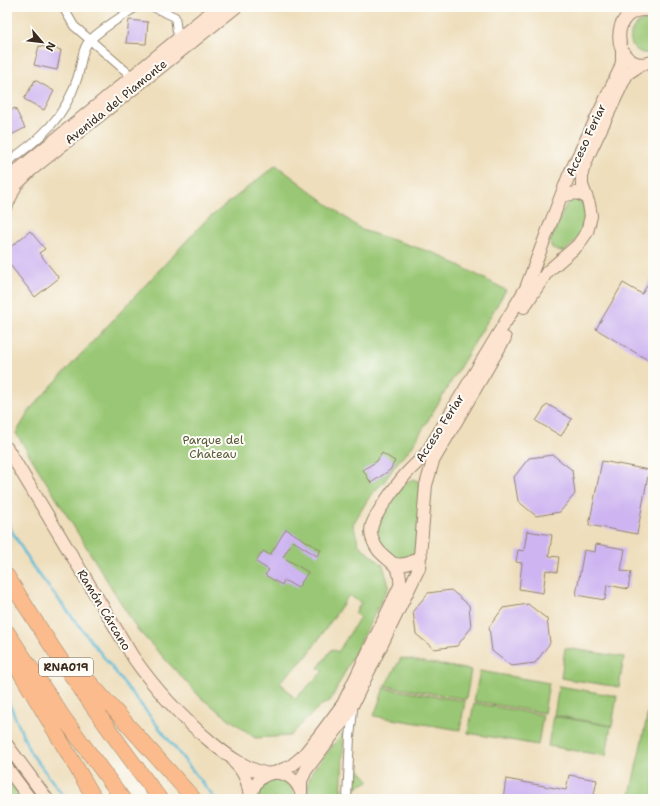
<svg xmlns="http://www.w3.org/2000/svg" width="660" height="806" viewBox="0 0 660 806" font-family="'Shantell Sans',sans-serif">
<rect width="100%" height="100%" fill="#fdfcf7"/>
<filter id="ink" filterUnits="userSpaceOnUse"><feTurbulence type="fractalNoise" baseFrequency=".025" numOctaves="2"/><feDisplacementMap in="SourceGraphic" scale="8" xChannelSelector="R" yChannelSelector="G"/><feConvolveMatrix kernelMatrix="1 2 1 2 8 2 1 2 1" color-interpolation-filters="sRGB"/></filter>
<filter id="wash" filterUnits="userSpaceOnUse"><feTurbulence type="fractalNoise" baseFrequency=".012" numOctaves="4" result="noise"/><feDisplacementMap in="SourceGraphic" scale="16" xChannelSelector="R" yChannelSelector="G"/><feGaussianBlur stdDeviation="0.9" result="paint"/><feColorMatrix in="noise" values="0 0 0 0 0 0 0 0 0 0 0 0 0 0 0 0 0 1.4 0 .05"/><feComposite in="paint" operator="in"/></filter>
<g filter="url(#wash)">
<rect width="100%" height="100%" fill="#eedebc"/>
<path fill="#9ac775" stroke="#6a784a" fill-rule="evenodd" d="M646,20L653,22V52C630,60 620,27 646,20Z
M276,165L362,230L437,254L506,290L412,447L396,464L384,482L370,496L353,524L359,545L383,565L389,586L330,701L320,706L290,736L255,738L201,698L137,629L16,433L32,407L204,222ZM349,595L361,603L355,613L360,617L338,652L332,649L318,668L323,671L295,699L280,682L307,656Z
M576,199L584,205L587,216L580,237L565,251C557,252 551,250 550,242L566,205L571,201Z
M413,479L418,481L421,486L416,552C408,561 392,561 383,551C378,546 377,534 375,527L403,484Z
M565,648L624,657L619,687L561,678Z
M401,658L471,670L466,699L385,686Z
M480,671L549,683L544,713L474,701Z
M559,686L617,696L612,726L554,715Z
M384,688L465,701L460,730L374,716Z
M653,690V799H629Z
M474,703L543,715L538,745L468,733Z
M553,716L611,726L606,756L548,746Z
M344,732L341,799H308V784L312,771Z
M354,764L370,781L359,786L352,792Z
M7,772L28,799H7Z
M275,779C286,780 295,787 294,799H259C259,788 265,782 275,779Z"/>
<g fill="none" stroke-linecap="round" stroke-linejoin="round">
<path stroke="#59bad7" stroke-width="2.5" d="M7,523L33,567L215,799
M7,698L30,752L66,799"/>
</g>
<g id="blocks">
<path fill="#ceb5f1" d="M129,20L148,22L146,44L126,43Z
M39,46L61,50L57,70L34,65Z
M35,80L54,91L44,110L24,99Z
M15,108L25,128L7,137V116L9,115L8,112Z
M30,231L45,249L39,253L59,278L35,297L7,261V250Z
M653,275V363L596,329L623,283L642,294Z
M547,404L572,419L561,436L536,421Z
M382,453L395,461L390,470L371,483L363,470L377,461Z
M553,455L572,470L575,494L560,512L536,516L518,501L514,477L529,458Z
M602,461L649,470L637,534L589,525Z
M286,529L321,550L317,556L293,541L283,557L308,572L298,588L284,580L282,585L265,575L269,570L256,562L263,551L270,555Z
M527,531L552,535L549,556L559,557L557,572L546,570L543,593L519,589L522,563L516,562L518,550L524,551Z
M596,544L625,549L621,571L631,572L628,589L607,585L605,600L576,595L584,550L595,552Z
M451,590L469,605L471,628L457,646L434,649L416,634L413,611L428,593Z
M528,604L547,619L550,643L535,663L511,666L492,651L489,627L503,608Z
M569,775L597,780L593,799H503L506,779L566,790Z"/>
</g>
</g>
<g filter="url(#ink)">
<use href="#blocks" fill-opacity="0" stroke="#94846d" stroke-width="1"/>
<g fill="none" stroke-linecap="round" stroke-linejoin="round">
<defs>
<path id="street" d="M63,7L74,26L135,79
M153,7L175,17L178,38
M7,162C40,140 65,117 77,79C81,69 81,52 87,44C94,33 124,15 136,7
M347,799L350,737L353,710"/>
<path id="secondary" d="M653,11C606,0 610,76 653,62
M7,183L17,171L217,7
M561,196L576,193L585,196
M7,205L16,185L31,170L236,7
M524,307L547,272L578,245L587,232L591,216L589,204L582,185V172L589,154L625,78L628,73L642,64
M7,448L133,657C155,689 181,717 211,742C228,756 247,770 269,774
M395,564C405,566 414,562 421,555
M7,745L47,799
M234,762C245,772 248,783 250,797
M7,768L30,799
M274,773L291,766L302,757L319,736L343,704L400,586C402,565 391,564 379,551C374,545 369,534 372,525C376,513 397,484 406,474C413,466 421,460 427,452L526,288L569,175L620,69L622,62V51
M301,793V781L306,770L347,716L419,568L426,485L433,461L505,338
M251,799C253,768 290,763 301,792"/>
<path id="highway" d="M7,576C54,653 106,727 160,799
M7,632L63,717L123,799
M7,650L95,799
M76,667L194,799"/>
</defs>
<use href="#street" stroke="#94846d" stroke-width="10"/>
<use href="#secondary" stroke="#94846d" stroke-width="14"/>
<use href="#highway" stroke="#94846d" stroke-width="16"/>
<use href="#street" stroke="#fff" stroke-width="8"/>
<use href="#secondary" stroke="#fde4d1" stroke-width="12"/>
<use href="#highway" stroke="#fbbb8c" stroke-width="15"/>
</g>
</g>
<g text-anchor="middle" stroke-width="4" stroke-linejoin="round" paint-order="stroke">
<rect fill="#fdfcf7" stroke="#75695f" stroke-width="1" x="39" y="658" width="54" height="18" rx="3"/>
<g font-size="11" font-weight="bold" fill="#3b2a1e">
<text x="66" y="671">RNA019</text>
</g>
<g font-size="12" fill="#3b2a1e" stroke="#fdfcf7">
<text transform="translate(116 102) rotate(-39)" y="4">Avenida del Piamonte</text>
<text transform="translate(586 140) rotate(-65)" y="4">Acceso Feriar</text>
<text transform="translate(440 428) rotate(-57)" y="4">Acceso Feriar</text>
<text transform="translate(104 610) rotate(59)" y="4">Ramón Cárcano</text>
</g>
<g font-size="12" fill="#585938" stroke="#fdfcf7">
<text x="213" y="444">Parque del<tspan x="213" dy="14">Chateau</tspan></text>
</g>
</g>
<rect width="660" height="806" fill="none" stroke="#fdfcf7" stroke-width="24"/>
<g transform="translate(42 42) rotate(118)" stroke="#fdfcf7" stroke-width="3" paint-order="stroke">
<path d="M0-3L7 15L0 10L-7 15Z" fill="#3b2a1e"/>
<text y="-6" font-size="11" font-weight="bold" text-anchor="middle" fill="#3b2a1e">N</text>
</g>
</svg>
